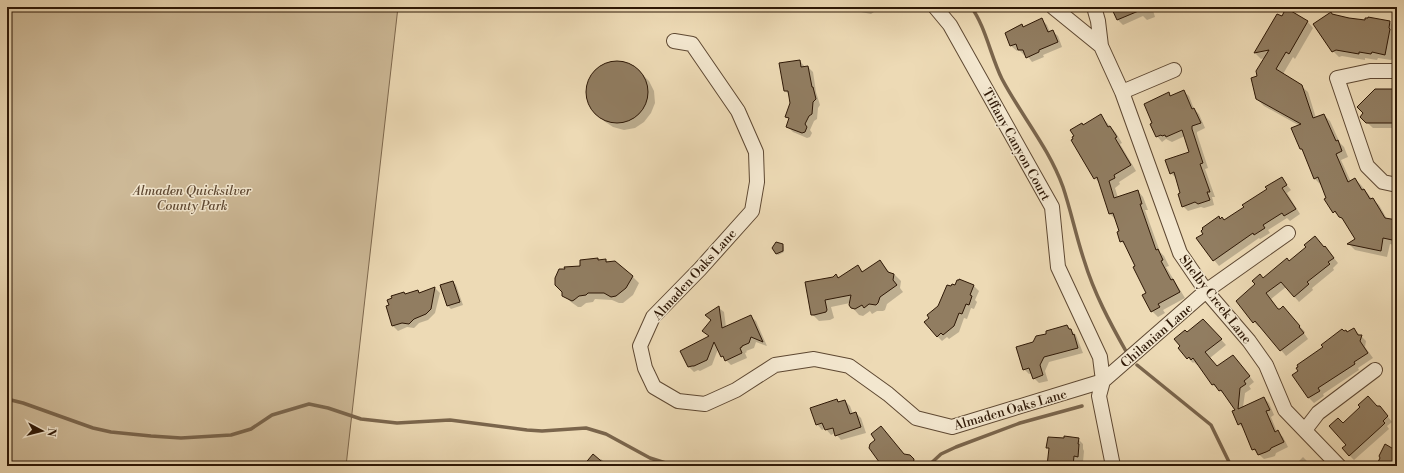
<svg xmlns="http://www.w3.org/2000/svg" width="1404" height="473" viewBox="0 0 1404 473" font-family="'Libre Bodoni',serif">
<rect width="100%" height="100%" fill="#eddab5"/>
<filter id="stains"><feTurbulence type="fractalNoise" baseFrequency=".005" numOctaves="4"/><feColorMatrix values="0 0 0 0 .2 0 0 0 0 .09 0 0 0 0 .02 0 0 0 .5 -.17"/></filter>
<radialGradient id="worn" r=".72"><stop offset=".6" stop-color="#630" stop-opacity="0"/><stop offset="1" stop-color="#630" stop-opacity=".3"/></radialGradient>
<path fill="#cdb997" stroke="#7e684e" d="M7,7H398L346,466H7Z"/>
<path fill="#0003" d="M847,7H875L877,10L871,14L851,10Z
M1113,7H1152L1155,17L1147,20L1143,16L1123,25L1118,20Z
M1278,15L1307,21L1313,28L1295,59L1293,57L1283,74L1301,86L1308,92L1316,118L1324,115L1330,121L1340,143L1344,147L1348,157L1341,160L1351,182L1355,179L1361,185L1372,199L1379,205L1387,219L1397,220V246L1390,244L1387,257L1355,250L1349,244L1356,239L1346,222L1334,212L1325,200L1328,198L1322,185H1321L1315,179L1304,152L1301,149L1300,126L1264,106L1257,99L1259,77L1265,58L1261,59L1255,53Z
M1333,15L1366,21L1390,22L1394,27L1397,26V58L1392,59L1391,60L1378,58L1377,60L1365,58V60L1342,56L1339,57L1333,51Z
M1042,20L1047,25L1050,32L1052,31L1058,36L1062,47L1043,55L1044,57L1032,62L1026,54L1024,55L1019,50L1017,51L1011,46L1022,25L1024,27Z
M612,61L623,62L634,66L649,81L654,91L655,103L651,113L644,122L635,128L624,130L613,127L604,121L590,104L587,94L588,83L593,73L602,65Z
M800,61L805,67H808L813,72L816,92L820,105L818,108L817,119L814,121L810,130L812,133L810,137L807,138L793,132L787,126L790,120L786,116L791,103L790,95L785,91Z
M1397,89V128H1373L1361,117L1376,90Z
M1183,91L1189,96L1194,109L1199,114L1205,128L1197,132V134L1208,168L1205,169L1215,197H1212L1214,205L1204,208L1201,207L1188,211L1183,206L1182,194L1176,178L1171,173L1190,153L1185,136L1172,142L1166,139L1162,142L1157,136L1168,93L1171,96Z
M1101,116L1116,133L1122,143L1120,144L1136,171L1119,182L1120,184L1115,188L1118,198L1138,191L1143,197L1148,210H1145L1160,252L1164,256L1169,266L1166,267L1185,298L1163,310L1165,313L1158,317L1152,311L1147,294L1136,267L1127,247L1121,241L1120,232L1116,220L1110,214L1100,184L1095,178L1084,126Z
M1281,178L1291,190L1287,193L1300,214L1290,221L1287,218L1268,230L1270,233L1260,239L1259,238L1219,266L1214,260L1204,234L1218,217L1225,221L1268,190Z
M783,245L784,247V252L778,255L777,254Z
M1325,247L1338,263L1333,268L1334,270L1312,288L1313,290L1299,302L1286,287L1271,299L1280,311L1288,313L1305,332L1304,333L1308,339L1286,356L1261,326L1259,327L1254,322L1263,279L1289,262Z
M598,259L600,261L605,260L632,276L639,283L633,295L623,303H619L612,300L595,299L593,302L586,303L581,307H578L571,302L563,295L581,267Z
M880,261L891,274H894L901,281L900,288L903,292L887,304L885,310L883,311H877L872,314L870,311L863,316L859,315L852,307L850,303L831,307L834,318L830,320L819,321L812,314L833,278L836,276L839,279L858,267L864,273Z
M960,280L974,286L979,291L975,300L977,302L974,309L971,308L967,319L964,318L959,332L949,339L947,337L942,341L934,333L939,307Z
M453,282L456,285L463,305L451,309L448,306Z
M435,288L440,293L435,313L428,320L419,323L414,328L407,327L398,331L393,326L388,307L404,293L406,295L418,291L420,293Z
M719,308L724,312L726,327L750,316L756,321L767,346L756,342L754,348L746,351L747,352L745,353L747,358L731,365L722,356L718,349L712,365L700,371L698,370L694,372L689,367L682,351L710,337L712,320Z
M1208,325L1226,345L1210,358L1217,367L1238,361L1254,382L1249,386L1251,389L1245,393L1243,407L1264,398L1269,403L1274,415L1271,417L1277,432L1283,437L1288,447L1276,453L1275,456L1272,457L1264,459L1253,449L1244,429L1239,424L1237,410L1225,395L1213,385L1198,364L1197,365L1194,362L1193,363L1188,358L1187,333Z
M1067,326L1076,335L1083,353L1049,362L1045,371L1048,381L1039,383L1034,378L1032,373L1029,374L1024,369L1034,343L1048,335Z
M1354,329L1366,341L1365,347L1373,358L1358,368L1359,370L1323,394L1324,396L1314,403L1309,398L1294,375Z
M837,400L840,402L845,401L850,406L853,414L856,413L861,418L866,433L841,440L835,433L831,435L825,428L822,430L817,424Z
M1385,413L1392,422L1387,426L1389,429L1354,460L1349,455L1343,424Z
M881,427L905,455L910,456L919,466H884L876,440Z
M1078,439L1083,444V449L1084,451L1083,462L1079,461V466H1047L1050,450L1047,447Z
M1303,457L1312,466H1294Z
M601,459L609,466H590L599,460Z"/>
<g fill="none" stroke-linecap="round" stroke-linejoin="round">
<path stroke="#7a654c" stroke-width="3.5" d="M971,7C985,25 991,57 1002,79C1021,115 1049,148 1063,187C1071,211 1076,236 1084,260C1094,293 1110,323 1127,353
M1137,365L1211,425L1231,466
M7,399L23,403L93,428L111,432L151,436L181,438L231,435L251,429L272,415L309,404L328,408L361,419L397,423L450,420L527,430L542,431L586,428L606,434L650,458L675,466
M928,466L941,454L956,447L1020,423L1082,406"/>
</g>
<path fill="#917d61" stroke="#2e1806" d="M1111,7H1148L1117,20Z
M1286,8L1308,21L1289,54L1286,52L1276,69L1302,85L1313,118L1324,114L1336,141L1338,140L1342,151L1336,154L1348,182L1355,178L1362,190L1364,189L1370,199L1373,198L1385,218L1397,220V241L1383,238L1381,251L1347,244L1355,239L1342,218L1339,217L1335,211L1333,213L1324,199L1326,198L1318,177L1314,179L1302,149H1300L1291,128L1301,124L1256,99L1251,78L1257,76L1256,71L1269,50L1254,53L1277,14L1282,16Z
M1331,12L1332,14L1349,18L1365,20V18H1368V17L1390,21L1389,28L1390,29L1385,55L1372,52L1371,54L1359,52V54L1336,50L1332,52L1313,24Z
M1042,18L1048,32L1053,30L1058,42L1039,50V52L1026,58L1023,50H1018L1016,44L1010,46L1005,33L1022,24L1023,27Z
M800,60L801,67L808,66L812,87H813L816,99L813,102L812,114L809,116L805,124L807,127L805,132L802,133L786,127L789,118L785,117L790,103L788,91H784L779,63Z
M586 92a31 31 0 1 1 62 0a31 31 0 1 1-62 0Z
M1375,89H1397V123H1366L1360,117L1363,113L1357,107Z
M1184,90L1192,109L1194,108L1201,123L1192,126V129L1203,163L1200,164L1210,192H1207L1210,200L1198,204L1195,202L1182,207L1178,194L1180,193L1174,172L1170,174L1165,160L1189,152L1182,130L1166,137L1165,135L1162,136L1161,135L1156,137L1150,124L1152,123L1144,104L1169,92L1170,96Z
M1101,114L1108,127L1110,126L1117,137L1115,138L1131,165L1114,175L1115,178L1109,181L1114,198L1138,190L1142,204H1140L1156,250L1158,249L1163,260L1161,261L1171,280L1173,279L1180,292L1158,304L1160,307L1151,312L1142,295L1146,293L1133,267L1135,266L1123,241L1120,242L1117,232L1119,231L1113,213L1109,214L1097,177L1094,179L1071,140L1073,139L1072,137L1074,136L1070,130L1082,123L1083,125Z
M1282,177L1287,185L1282,188L1296,209L1284,216L1282,213L1263,225L1265,228L1254,235L1253,233L1213,261L1196,238L1203,234L1201,231L1203,229L1202,228L1219,216L1220,219L1222,217L1224,220L1244,207L1242,205L1267,189L1265,187Z
M1315,236L1324,247L1325,246L1334,258L1328,262L1330,264L1307,282L1309,284L1294,297L1281,282L1266,293L1278,309H1280L1283,306L1300,326L1299,327L1304,333L1280,351L1255,321L1253,323L1236,301L1255,284L1252,281L1260,274L1263,278L1287,258L1289,261L1306,247L1304,245Z
M776,242L783,244V251L776,254L772,248Z
M598,258V260L606,259V262L615,261L633,276L626,288L616,296L611,297L604,293H588L586,295L579,296L574,300L572,301L562,296V292L555,285V278L559,269H565L564,267L580,266V260Z
M880,260L888,272L894,274L893,280L897,285L880,297L878,303L876,305L869,304L864,308L862,305L855,309L851,308L849,305L851,295L825,300L827,310L826,312L814,315H811L805,282L833,277L836,274L838,278L858,265L862,272Z
M959,279L974,285L970,295L972,296L969,305L966,304L962,314L959,313L954,326L943,335L941,333L937,337L924,322L929,318L927,315L938,306L947,285L951,286L952,284L955,285L957,280H959Z
M453,281L460,302L447,306L440,285Z
M435,287L431,309L426,314L414,319L409,324L402,323L392,326L386,306L389,305L387,300L392,298L391,296L404,292L405,294L418,290L419,293Z
M719,306L722,328L751,315L763,342L751,337L749,343L742,346V347L740,348L742,353L725,361L723,356L721,357L714,342L707,360L694,366H692L688,367L680,351L709,336L702,331L711,320L705,315Z
M1203,319L1222,339L1205,352L1217,366L1233,355L1250,376L1244,381L1246,384L1240,388L1238,409L1264,397L1270,410L1266,411L1275,432L1278,430L1284,442L1271,448L1270,450L1266,452L1258,455L1255,449L1252,450L1241,423L1238,425L1232,411L1235,410L1221,390L1219,391L1214,384L1212,385L1193,358L1191,360L1189,357L1187,359L1178,348L1180,346L1174,339L1185,330L1187,332Z
M1067,325L1069,329H1071L1073,335L1074,334L1078,348L1044,357L1040,365L1043,375L1033,379L1029,368L1023,370L1016,347L1033,342L1036,336L1046,334V331Z
M1354,328L1358,335H1362L1360,341L1368,353L1354,362L1355,364L1318,388L1320,391L1308,398L1292,375L1298,371L1296,368L1298,367L1297,365L1323,347L1321,345L1342,329L1344,331L1346,330L1347,332Z
M1368,396L1377,406H1380L1388,416L1383,421L1385,423L1383,425L1349,456L1342,448L1346,445L1329,426L1338,418L1343,423L1360,407L1358,405Z
M837,399L838,402L845,400L850,414L856,412L861,427L835,436L833,428L825,430L822,423L816,425L810,408Z
M881,426L904,454L910,455L914,459L913,466H882L869,448L870,444L875,440L871,434Z
M1064,436L1079,438L1078,444H1079L1078,457L1074,456L1073,466H1047L1049,448H1046L1048,437L1064,438Z
M1385,444L1397,451V466H1376L1380,458L1379,456Z
M593,454L607,466H583Z"/>
<g fill="none" stroke-linecap="round" stroke-linejoin="round">
<defs>
<path id="minor" d="M935,7L950,25L1052,207L1058,267L1100,357L1103,381L1099,396L1113,466
M1053,7L1101,46
M1094,7L1098,21L1101,46L1122,92L1180,253L1206,291L1249,341L1266,365L1285,410L1339,466
M674,41L692,44L738,111L756,152L757,182L752,211L700,269L653,317L640,346L645,368L654,387L678,401L705,404L736,390L775,365L814,359L849,366L888,394L916,418L952,427L1103,381L1206,291L1288,233
M1397,71H1370L1337,78L1367,166L1383,182L1397,185
M1122,92L1174,70
M1305,430L1318,413L1375,370"/>
</defs>
<use href="#minor" stroke="#5e4832" stroke-width="16"/>
<use href="#minor" stroke="#f3e7cf" stroke-width="14"/>
</g>
<g text-anchor="middle" stroke-width="3" stroke-linejoin="round" paint-order="stroke">
<g font-size="13" fill="#2e1806" stroke="#f3e7cf">
<text transform="translate(1017 144) rotate(61)" y="5">Tiffany Canyon Court</text>
<text transform="translate(694 274) rotate(-48)" y="5">Almaden Oaks Lane</text>
<text transform="translate(1216 299) rotate(52)" y="5">Shelby Creek Lane</text>
<text transform="translate(1156 335) rotate(-41)" y="5">Chilanian Lane</text>
<text transform="translate(1010 409) rotate(-16)" y="5">Almaden Oaks Lane</text>
</g>
<g font-size="13" font-style="italic" fill="#5e4832" stroke="#f3e7cf">
<text x="192" y="195">Almaden Quicksilver<tspan x="192" dy="15">County Park</tspan></text>
</g>
</g>
<rect width="1404" height="473" fill="none" stroke="#eddab5" stroke-width="24"/>
<rect x="8" y="8" width="1388" height="457" fill="none" stroke="#2e1806" stroke-width="2"/>
<rect x="12" y="12" width="1380" height="449" fill="none" stroke="#2e1806"/>
<g transform="translate(42 431) rotate(97)" stroke="#f3e7cf" stroke-width="3" paint-order="stroke">
<path d="M0-3L7 15L0 10L-7 15Z" fill="#2e1806"/>
<text y="-6" font-size="11" font-weight="bold" text-anchor="middle" fill="#2e1806">N</text>
</g>
<rect width="100%" height="100%" filter="url(#stains)"/>
<rect width="100%" height="100%" fill="url(#worn)"/>
</svg>
